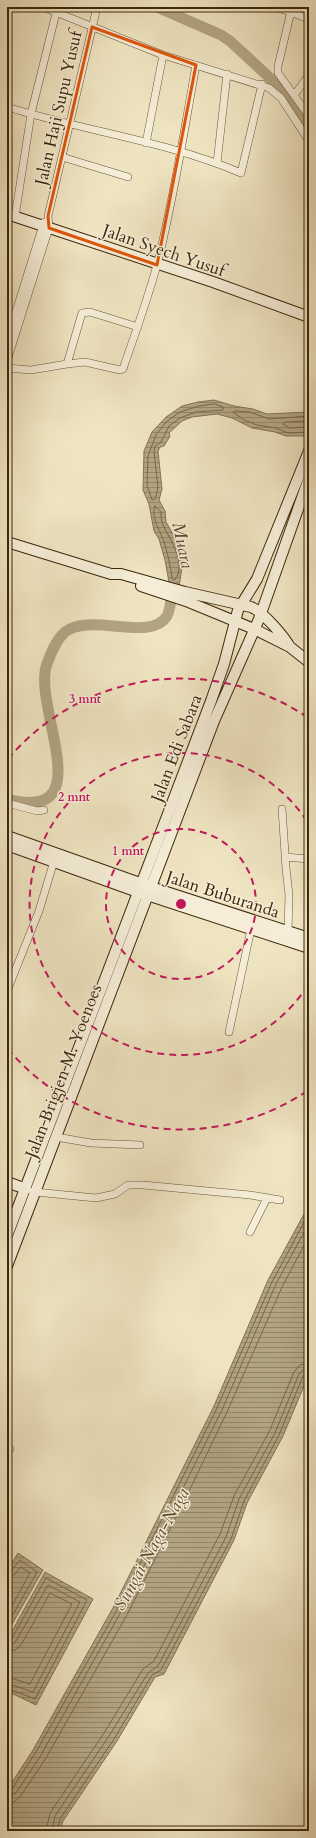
<svg xmlns="http://www.w3.org/2000/svg" width="316" height="1838" viewBox="0 0 316 1838" font-family="Cardo,serif">
<defs>
<pattern id="water-rules" width="6" height="5" patternUnits="userSpaceOnUse"><rect width="6" height="5" fill="#b2a483"/><path d="M0 2.5h6" fill="none" stroke="#928669"/></pattern>
</defs>
<rect width="100%" height="100%" fill="#efe4c1"/>
<filter id="stains"><feTurbulence type="fractalNoise" baseFrequency=".005" numOctaves="4"/><feColorMatrix values="0 0 0 0 .2 0 0 0 0 .09 0 0 0 0 .02 0 0 0 .5 -.17"/></filter>
<radialGradient id="worn" r=".72"><stop offset=".6" stop-color="#630" stop-opacity="0"/><stop offset="1" stop-color="#630" stop-opacity=".3"/></radialGradient>
<path fill="url(#water-rules)" stroke="#837253" d="M214,400L234,406L253,409L267,414L309,412V436H286L275,432L252,428L232,418L217,414L192,417L182,421L169,433L170,436L164,446L160,447L158,451L162,489L159,500L165,511L166,522L178,543L183,562L179,586L169,582L165,560L159,539L154,531L149,504L143,490L144,451L152,432L166,417L182,406L198,402Z
M309,1205V1374L283,1436L247,1503L234,1540L164,1674L155,1677L117,1741L63,1821L60,1831H7V1790L33,1750L114,1606L214,1406L268,1280Z
M18,1553L43,1570L7,1633V1571Z
M45,1572L93,1599L36,1705L7,1691V1640Z"/>
<g fill="none" stroke-linecap="round" stroke-linejoin="round">
<path stroke="#776647" stroke-width="1" d="M215,404L223,407V410L196,412L180,418L169,426L161,442L155,446L154,451L158,488L155,499L152,500L147,485L148,456L156,435L166,422L180,412L199,406Z
M309,416L269,419L250,412L235,411L233,412L244,420L257,425L276,428L288,433L309,432
M309,421L285,422L283,424L289,428L309,427
M155,506L161,512C161,516 161,521 163,525C170,540 187,563 175,580L172,579C171,567 168,556 165,545C162,533 150,518 155,506Z
M7,1572L11,1571L20,1560L37,1572L7,1625
M7,1577L14,1575L21,1567L30,1573L7,1615
M7,1641L12,1638L46,1578L87,1600L35,1699L7,1688
M7,1646L12,1645L16,1641L48,1585L80,1602L33,1692L7,1683
M7,1652L15,1650L21,1645L50,1593L72,1604L30,1684L7,1677
M7,1791L12,1789L36,1752L118,1608L217,1408L272,1282L309,1213
M7,1796L16,1793L41,1755L122,1610L222,1410L276,1284L309,1223
M7,1803L14,1802L20,1797L46,1758L128,1613L190,1489L227,1412L282,1287L309,1236
M46,1831L50,1813L104,1733L143,1669L154,1661L220,1534L234,1496L270,1430L294,1372L300,1365L309,1363
M52,1831L55,1816L109,1736L148,1673L158,1666L226,1537L239,1499L275,1433L299,1374L303,1370L309,1369
M57,1831L60,1819L114,1739L152,1675L161,1670L231,1539L244,1501L279,1435L303,1376L309,1374"/>
<path stroke="#b2a483" stroke-width="11" d="M157,7L221,35L230,41L282,89L309,132
M7,799C103,824 31,706 47,664C51,653 56,640 65,632C90,612 151,643 167,616C171,609 171,595 173,587"/>
<defs>
<path id="street" d="M43,7L163,55L269,88L281,98L309,141
M276,7L309,19
M292,7L278,66V73L309,116
M295,94L306,79L309,78
M7,107C84,131 167,141 241,173L262,84
M146,143L163,55
M62,157L128,177
M217,163L227,74
M15,217L31,114L56,13
M138,327L90,312L82,313L67,364L85,362L120,370L123,369L125,363C136,331 148,298 157,265C174,199 184,131 196,65
M7,340L44,222
M7,361L49,228L48,216L97,7
M7,368L31,370L67,364
M7,803L37,811L44,810
M282,809L286,868L289,895L288,932
M285,857L309,859
M7,991L39,911L54,861
M229,1032L251,929
M56,1137L91,1143L140,1145
M35,1192L96,1198L115,1194L128,1185H143L250,1195L280,1200
M250,1232L267,1198
M7,1447L10,1449
M7,1831H8"/>
<path id="secondary" d="M7,214L213,282L309,317
M7,542L111,574H121L185,592L251,607C263,612 283,635 290,647
M141,586L186,601L254,629L290,647L309,662
M7,836L151,887L309,938
M7,845L138,892L309,948
M7,1182L26,1189
M7,1236L211,701L224,664L238,610L257,579L309,451
M7,1266L214,721L259,619L309,478"/>
</defs>
<use href="#street" stroke="#695638" stroke-width="8"/>
<use href="#secondary" stroke="#3c270b" stroke-width="12"/>
<use href="#street" stroke="#f5edd7" stroke-width="7"/>
<use href="#secondary" stroke="#f5edd7" stroke-width="10"/>
</g>
<path fill="none" stroke="#df560c" stroke-width="3" stroke-linejoin="round" d="M92,27L196,65L157,265L49,228L48,216Z"/>
<g fill="none" stroke="#c2185b" stroke-width="2" stroke-dasharray="7 5">
<circle cx="181" cy="904" r="75"/>
<path d="M308 985A151 151 0 1 1 308 823"/>
<path d="M307 1091A226 226 0 0 1 8 1049M8 759A226 226 0 0 1 307 717"/>
</g>
<g text-anchor="middle" stroke-width="3" stroke-linejoin="round" paint-order="stroke">
<g font-size="17" fill="#3c270b" stroke="#f5edd7">
<text transform="translate(58 108) rotate(-77)" y="6">Jalan Haji Supu Yusuf</text>
<text transform="translate(164 250) rotate(19)" y="6">Jalan Syech Yusuf</text>
<text transform="translate(176 748) rotate(-69)" y="6">Jalan Edi Sabara</text>
<text transform="translate(223 894) rotate(18)" y="6">Jalan Buburanda</text>
<text transform="translate(63 1071) rotate(-69)" y="6">Jalan Brigjen M. Yoenoes</text>
</g>
<g font-size="18" font-style="italic" fill="#5f4c2f" stroke="#f5edd7">
<text transform="translate(183 545) rotate(78)" y="6">Muara</text>
<text transform="translate(151 1549) rotate(-61)" y="6">Sungai Naga-Naga</text>
</g>
</g>
<circle cx="181" cy="904" r="6" fill="#c2185b" stroke="#f5edd7" stroke-width="2"/>
<g font-size="12" text-anchor="middle" font-weight="bold" fill="#c2185b" stroke="#f5edd7" stroke-width="3" stroke-linejoin="round" paint-order="stroke">
<text x="85" y="703">3 mnt</text>
<text x="74" y="801">2 mnt</text>
<text x="128" y="855">1 mnt</text>
</g>
<rect width="316" height="1838" fill="none" stroke="#efe4c1" stroke-width="24"/>
<rect x="8" y="8" width="300" height="1822" fill="none" stroke="#3c270b" stroke-width="2"/>
<rect x="12" y="12" width="292" height="1814" fill="none" stroke="#3c270b"/>
<rect width="100%" height="100%" filter="url(#stains)"/>
<rect width="100%" height="100%" fill="url(#worn)"/>
</svg>
